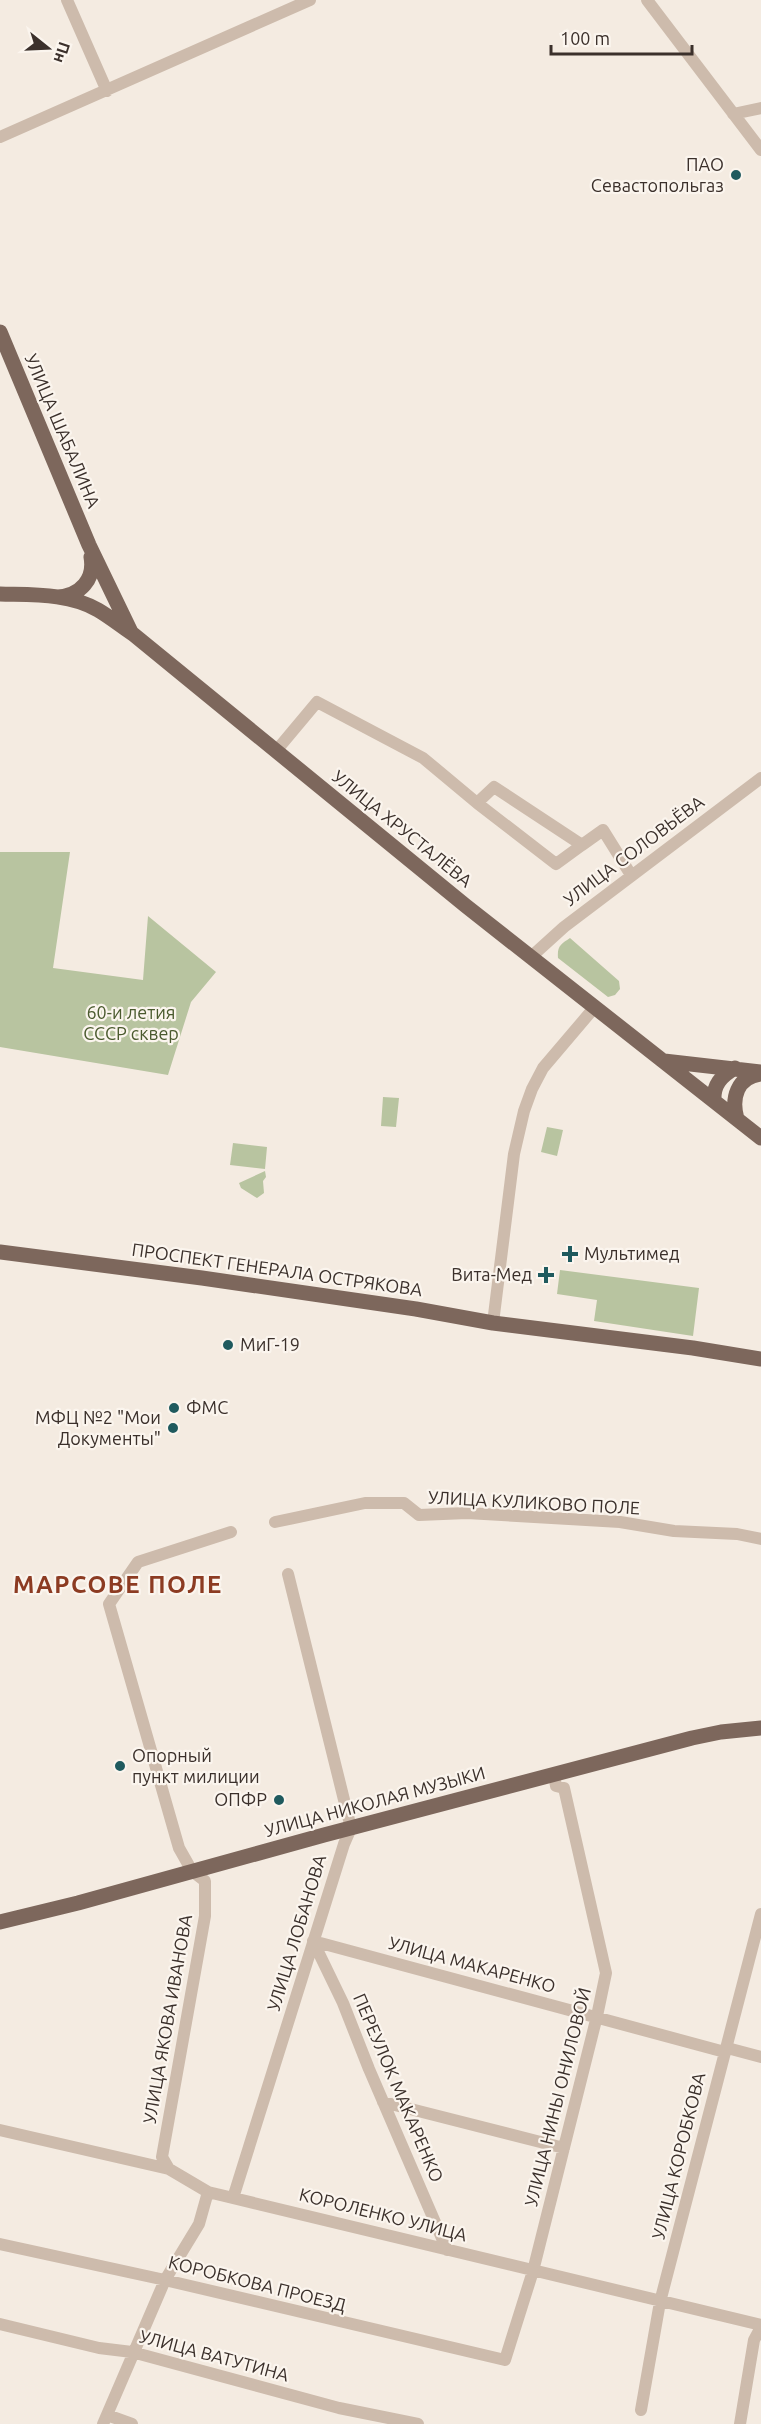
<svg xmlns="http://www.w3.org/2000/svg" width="761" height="2424" viewBox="0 0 761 2424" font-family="Ubuntu,sans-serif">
<rect width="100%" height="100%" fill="#f4ebe1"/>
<path fill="#b8c4a0" d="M0,852H70L53,968L143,980L148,916L216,972L191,1002L168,1075L0,1047Z
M570,938L619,981L620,989L615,995L608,997L558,958C557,946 561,944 570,938Z
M383,1097L399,1098L396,1127L381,1126Z
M547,1127L563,1130L557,1156L541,1152Z
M233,1143L267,1147L265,1169L230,1165Z
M265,1171L266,1177L263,1181L264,1193L257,1198L241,1188L239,1183Z
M560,1270L699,1288L693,1336L594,1321L597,1300L557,1294Z"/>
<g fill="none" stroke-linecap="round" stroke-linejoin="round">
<path stroke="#cdbbac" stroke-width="12" d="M67,0L107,91
M647,0L761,150
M733,114L761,108
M0,137L310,0
M276,751L317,702L423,758L477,803L494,787L582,845L603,830L631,875
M477,803L556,864L582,845
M532,956L564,927L761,778
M493,1323L514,1154L524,1111L532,1089L543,1068L594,1008
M275,1522L365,1503H404L419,1515L467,1513L620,1522L674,1531L737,1534L761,1539
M313,1941L721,2051L731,2049L761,2057
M313,1941L343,2003L369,2069L447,2250
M383,2102L564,2148
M0,2130L169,2169L208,2192L761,2325
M169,2169L162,2157L205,1916V1881L192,1871L179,1848L109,1604L138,1562L231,1532
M233,2198L344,1844L351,1828L288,1574
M0,2244L165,2280L505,2360L533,2271L597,2016L606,1973L564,1788L556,1786L554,1775
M0,2324L99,2348L132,2352L339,2408L418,2424
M641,2410L660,2302L761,1914
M107,2415L132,2424
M103,2424L165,2280L199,2224L208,2192
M740,2424L754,2340L761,2327"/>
<path stroke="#7d675c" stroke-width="15" d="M0,332L89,545L131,632
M0,594C32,595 69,593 98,610C110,617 121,626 133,634L466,906L761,1138
M58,597C81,595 95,579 91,557
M664,1061L761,1072
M714,1101C713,1085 721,1076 735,1068
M737,1119C731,1098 737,1077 761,1074
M0,1252L202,1278L416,1309L493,1323L693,1348L761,1359
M0,1922L78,1903L324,1835L692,1738L721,1732L761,1728"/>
</g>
<g fill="#1f5a5e" stroke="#fbf5ee" stroke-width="2">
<circle cx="736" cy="175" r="6"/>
<path d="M567 1245h6v6h6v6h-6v6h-6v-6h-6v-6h6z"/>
<path d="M543 1266h6v6h6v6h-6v6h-6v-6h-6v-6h6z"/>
<circle cx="228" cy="1345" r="6"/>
<circle cx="174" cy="1408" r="6"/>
<circle cx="173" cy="1428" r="6"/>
<circle cx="120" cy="1766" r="6"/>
<circle cx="279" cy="1800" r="6"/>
</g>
<g text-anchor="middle" stroke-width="4.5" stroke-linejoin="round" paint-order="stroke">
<g font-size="18" fill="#3b302b" stroke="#fbf5ee" text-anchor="end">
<text x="724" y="171">ПАО<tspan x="724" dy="21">Севастопольгаз</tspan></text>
<text x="584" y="1260" text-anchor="start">Мультимед</text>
<text x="532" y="1281">Вита-Мед</text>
<text x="240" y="1351" text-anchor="start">МиГ-19</text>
<text x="186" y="1414" text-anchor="start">ФМС</text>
<text x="161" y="1424">МФЦ №2 "Мои<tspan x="161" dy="21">Документы"</tspan></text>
<text x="132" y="1762" text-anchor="start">Опорный<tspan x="132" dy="21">пункт милиции</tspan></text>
<text x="267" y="1806">ОПФР</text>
</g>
<g font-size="18" fill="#3b302b" stroke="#fbf5ee">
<text transform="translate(62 431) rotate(67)" y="6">УЛИЦА ШАБАЛИНА</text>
<text transform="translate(402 829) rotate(39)" y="6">УЛИЦА ХРУСТАЛЁВА</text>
<text transform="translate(634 851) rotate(-37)" y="6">УЛИЦА СОЛОВЬЁВА</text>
<text transform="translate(277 1270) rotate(8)" y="6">ПРОСПЕКТ ГЕНЕРАЛА ОСТРЯКОВА</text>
<text transform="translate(534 1503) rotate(3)" y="6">УЛИЦА КУЛИКОВО ПОЛЕ</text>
<text transform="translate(375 1802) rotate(-15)" y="6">УЛИЦА НИКОЛАЯ МУЗЫКИ</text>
<text transform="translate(297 1933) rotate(-73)" y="6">УЛИЦА ЛОБАНОВА</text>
<text transform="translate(472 1965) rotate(15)" y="6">УЛИЦА МАКАРЕНКО</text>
<text transform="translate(168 2019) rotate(-80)" y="6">УЛИЦА ЯКОВА ИВАНОВА</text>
<text transform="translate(398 2088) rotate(67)" y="6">ПЕРЕУЛОК МАКАРЕНКО</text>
<text transform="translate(558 2097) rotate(-76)" y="6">УЛИЦА НИНЫ ОНИЛОВОЙ</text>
<text transform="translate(679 2156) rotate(-76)" y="6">УЛИЦА КОРОБКОВА</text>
<text transform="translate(383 2215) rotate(14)" y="6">КОРОЛЕНКО УЛИЦА</text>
<text transform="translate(257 2284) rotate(14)" y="6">КОРОБКОВА ПРОЕЗД</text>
<text transform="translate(214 2356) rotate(15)" y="6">УЛИЦА ВАТУТИНА</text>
</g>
<g font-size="18" fill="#4a5a2e" stroke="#fbf5ee">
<text x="131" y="1019">60-и летия<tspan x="131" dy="21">СССР сквер</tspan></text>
</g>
<g font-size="24" font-weight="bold" letter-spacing="1.5" fill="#8c3b22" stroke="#fbf5ee">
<text x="118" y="1593">МАРСОВЕ ПОЛЕ</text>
</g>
</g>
<g transform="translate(48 48) rotate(108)" stroke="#fbf5ee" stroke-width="4.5" paint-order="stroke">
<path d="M0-4.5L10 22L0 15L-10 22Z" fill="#3b302b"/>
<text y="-9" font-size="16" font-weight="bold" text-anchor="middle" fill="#3b302b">Пн</text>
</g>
<path d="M551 45v9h141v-9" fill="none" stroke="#3b302b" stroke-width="3"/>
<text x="560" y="45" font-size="18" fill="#3b302b" stroke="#fbf5ee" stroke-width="4.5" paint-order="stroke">100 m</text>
</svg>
